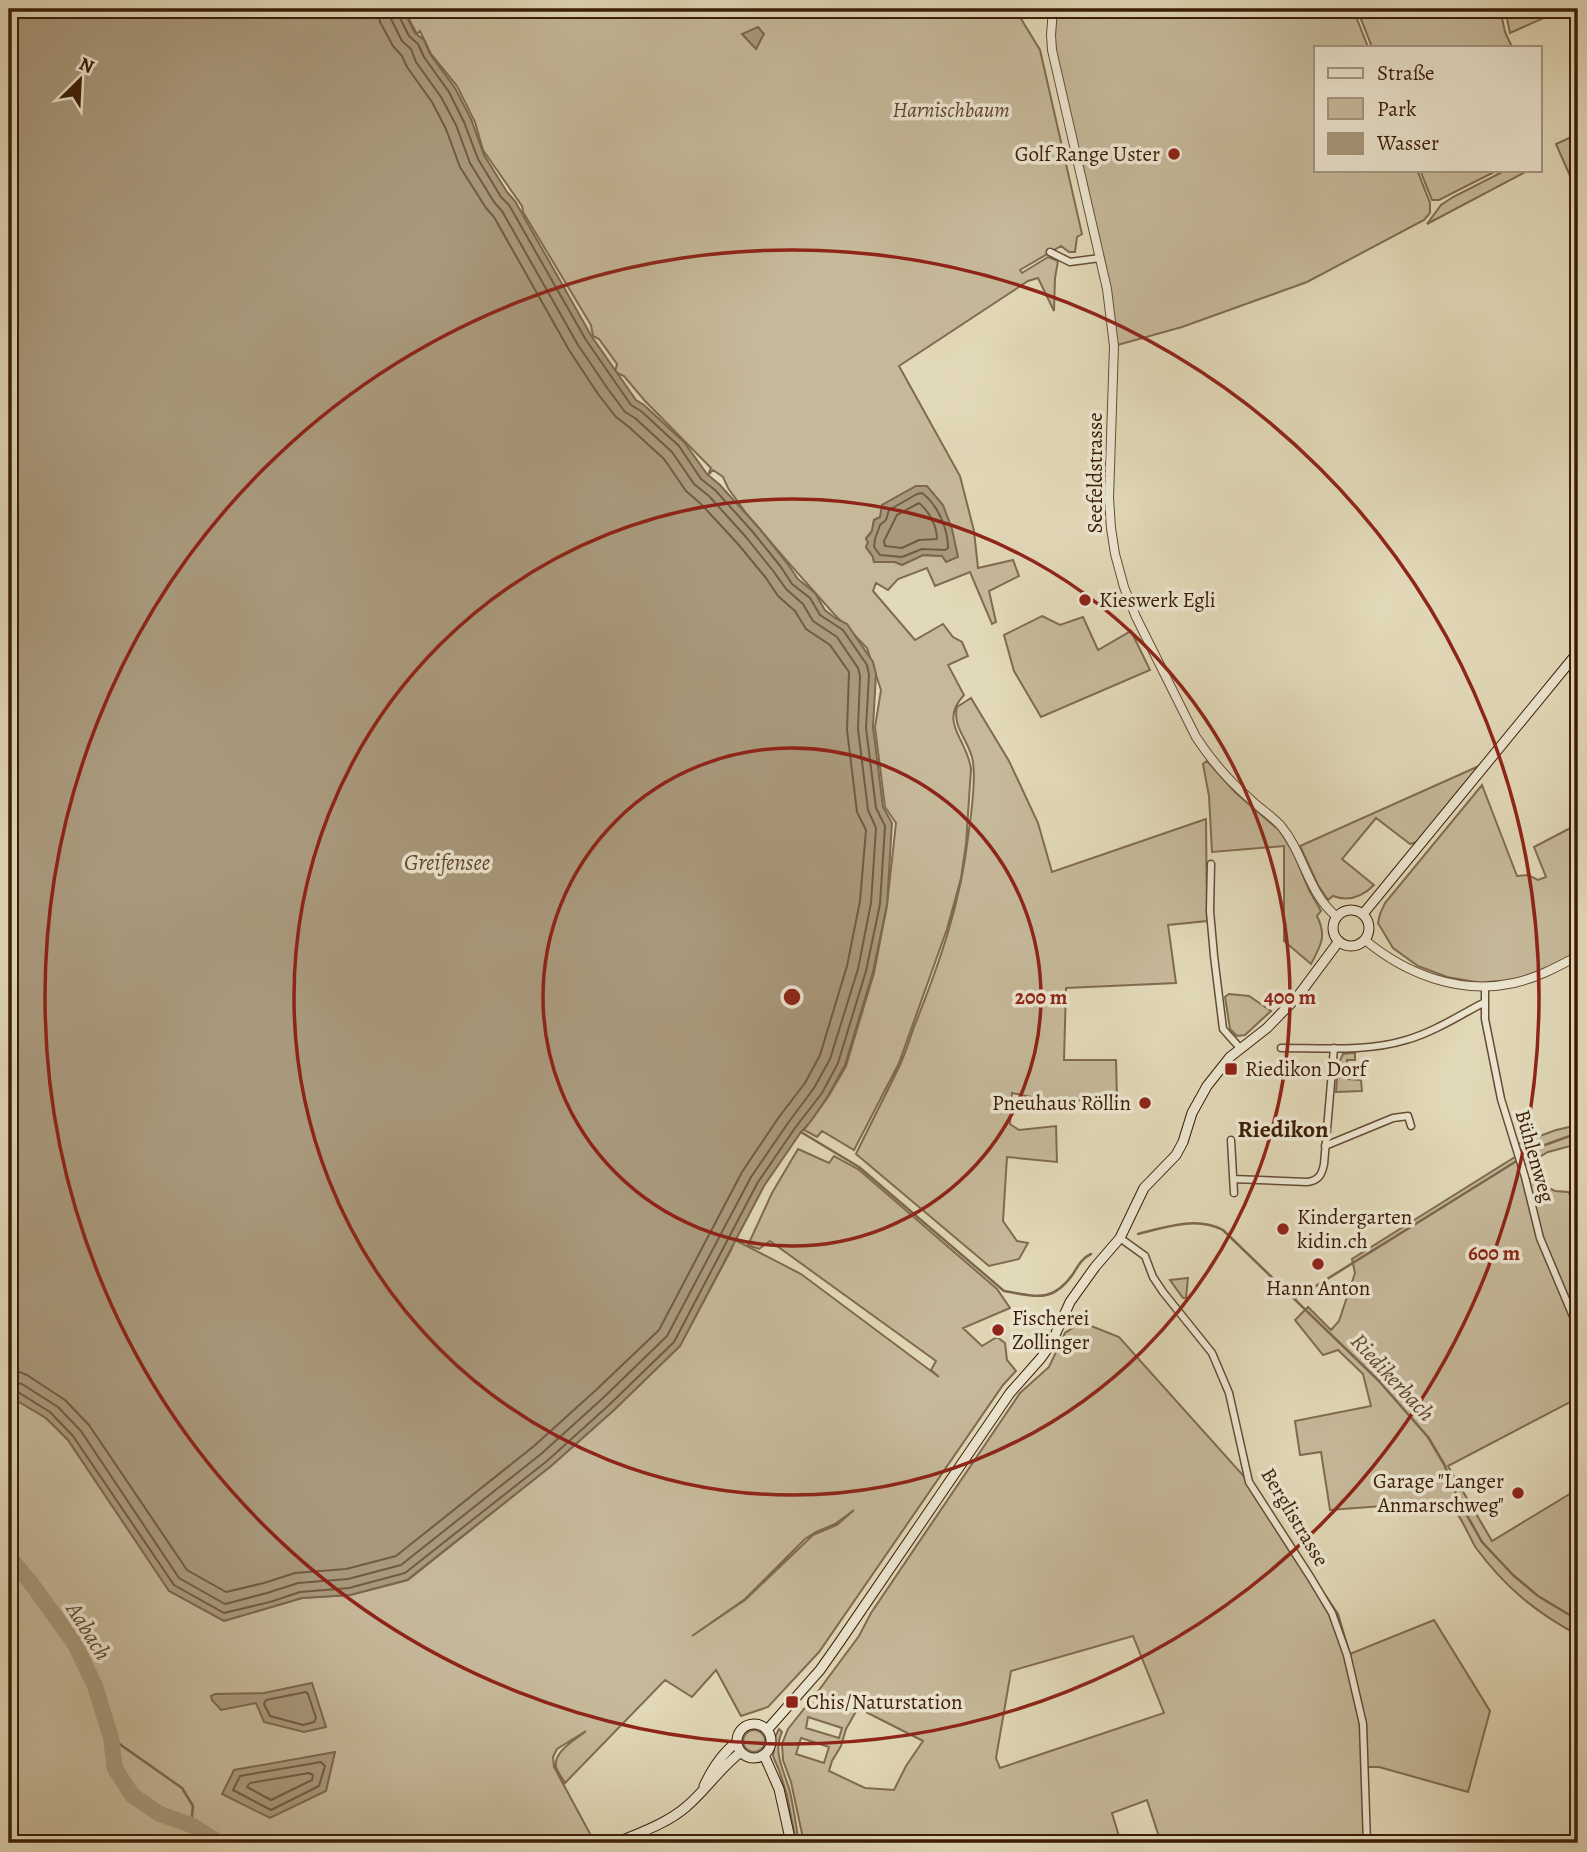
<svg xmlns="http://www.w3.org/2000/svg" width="1587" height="1852" viewBox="0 0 1587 1852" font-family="Alegreya,serif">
<rect width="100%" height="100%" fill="#e2d9b8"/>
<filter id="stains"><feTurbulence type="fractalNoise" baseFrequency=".00286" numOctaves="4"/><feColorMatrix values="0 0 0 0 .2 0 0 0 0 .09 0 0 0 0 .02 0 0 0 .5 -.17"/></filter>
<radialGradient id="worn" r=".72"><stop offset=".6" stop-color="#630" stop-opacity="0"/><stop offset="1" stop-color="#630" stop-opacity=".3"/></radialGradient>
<path fill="#c6b99a" stroke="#806b50" stroke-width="2" fill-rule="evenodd" d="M399,9H1015L1040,50L1082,234L1077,237L1075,252H1069L1061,246L1020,270L1022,273L1048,257L1058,261L1055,278L1054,311L1038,278L1028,281L899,366L960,476L974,531L978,568L1013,560L1019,576L989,591L996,622L992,624L970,572L935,586L927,568L898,579L888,590L876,583L873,591L915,640L943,624L953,637L962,642L968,656L948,665L964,695C938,723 967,738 971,769L966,844L961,878L947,929L899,1063L854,1150L822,1131L817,1137L804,1130L828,1097L846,1066L874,973L887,905L896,823L885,807L875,727L881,690L867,648L834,614L787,561L746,513L728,488L723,477L713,470L708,475L711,468L645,401L624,376L615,372L617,364L599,339L593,336L591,325L523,212L522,206L483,150L475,122L457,86L431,54L420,31L417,34L405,12ZM880,517L958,557L923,555L902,565L895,562H874L873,557L866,547L868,542L866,538L872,531L874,520Z
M1053,9H1353L1368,47H1316V170H1417L1430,203V213L1424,220L1307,282L1182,327L1114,346L1111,316L1052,50Z
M1357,9H1500L1505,32L1512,47H1372Z
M1505,9H1564L1510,33Z
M1578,134V194L1556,144Z
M1420,170H1498L1439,200H1432Z
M1506,170H1529L1427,224L1441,205L1453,197Z
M1042,616L1060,625L1083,617L1098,650L1131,631L1150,670L1041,717L1014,671L1004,635Z
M971,698L1009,761L1038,823L1052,872L1206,819L1207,921L1168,925L1176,983L1066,988L1064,1060H1116L1117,1098L1055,1102L1012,1093L1010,1124L1019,1130L1056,1126L1057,1162L1007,1157L1003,1221L1017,1241L1028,1243L1019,1259L989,1266L856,1154C870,1125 885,1096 899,1067C906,1053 910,1037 916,1022C940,962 961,901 968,837C971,816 976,783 973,762C970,741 952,729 957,707Z
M1207,761L1235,792L1280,831L1294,854L1309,890L1321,911L1317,916C1327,936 1321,945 1311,964L1284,941V846L1212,852L1209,796L1203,764Z
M1479,766L1417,842L1410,844L1376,818L1342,859L1374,885C1362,897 1349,902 1333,896L1328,900L1318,885L1300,846Z
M1482,785L1517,876L1528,875L1538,880L1546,877L1534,847L1578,824V956L1543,974L1498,986L1447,977L1418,966L1393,948L1378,923L1380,914L1385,903Z
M1229,994L1249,996L1271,1011L1245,1035L1237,1036L1230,1029L1225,997Z
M1351,1053H1355V1060H1347L1348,1079L1361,1080L1362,1091L1336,1092L1338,1065L1343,1054Z
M1578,1125V1144L1548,1152L1522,1167L1525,1177L1555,1191L1568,1192L1578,1205V1398L1448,1466L1492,1541L1578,1489V1635C1535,1612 1505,1587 1476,1548C1469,1537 1458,1508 1447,1503C1443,1502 1439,1503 1436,1502L1330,1510L1321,1452L1300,1455L1295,1421L1371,1406L1363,1374L1338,1350L1323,1355L1295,1320L1308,1307L1331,1330L1339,1321L1355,1273L1352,1259L1518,1155L1515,1145L1556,1130Z
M798,1149L829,1163L834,1156L858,1169L997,1289L1010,1308L963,1328L982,1346L997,1337L1005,1343L1007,1360L1016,1371L1003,1385L819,1652L768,1707L741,1716L716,1670L692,1697L665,1680L565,1783C562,1778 558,1772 556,1767C553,1751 577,1739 586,1731L557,1749L553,1757L554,1767L595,1843H9V1396L46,1418L68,1440L169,1590L224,1621L302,1598L350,1595L408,1580L551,1466L614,1410L680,1346L731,1250L735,1240L801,1274L939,1377L931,1370L936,1361L770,1241L759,1249L748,1245L772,1193ZM854,1510L837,1525L813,1535L745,1600L692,1636L745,1599L805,1539L816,1532L835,1524Z
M1188,1278L1186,1298H1183L1170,1280Z
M1081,1322L1119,1337L1249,1482L1338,1614L1350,1654L1434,1620L1490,1711L1468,1792L1379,1767H1367V1843H1161L1147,1800L1112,1813L1121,1843H804L791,1782L783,1760L782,1744L788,1729L819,1690L859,1636L871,1613L1020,1393L1049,1367L1065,1333ZM1133,1636L1164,1713L1000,1768L996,1758L1011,1671ZM858,1708L923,1741L906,1766L894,1790L865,1788L829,1771L832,1761L841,1746L846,1729ZM808,1717L842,1728L839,1738L806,1728ZM801,1738L829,1747L824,1763L796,1754Z
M779,1729L782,1732C772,1753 785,1772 790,1792C794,1809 796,1826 799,1843H797L795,1837L787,1795L779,1770L773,1756L776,1735Z
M743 1741a11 11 0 1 1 22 0a11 11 0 1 1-22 0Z"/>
<path fill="#a9997c" stroke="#7d674d" stroke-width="2" d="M9,9H403L415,33L424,40L430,54L455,88L471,119L484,155L507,192L515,201L592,337L636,400L644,405L684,442L707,474L720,485L758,527L787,563L798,579L815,593L825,610L835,618L847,624L873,662L876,674L873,727L883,807L892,823L887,905L873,972L845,1065L828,1096L811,1121L801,1132L764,1186L680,1346L614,1410L551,1466L407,1580L350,1595L302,1598L224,1621L169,1591L68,1440L46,1418L9,1396Z
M758,27L764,34L756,49L742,34Z
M916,486H927L943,505L952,529L958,557L946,562L942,556L923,555L902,565L895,562H874L873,557L866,547L868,542L866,539L872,531L874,520L880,517L882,505Z
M312,1683L326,1727L304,1732L264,1722L256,1703L221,1710L212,1700L211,1696L215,1694L264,1693Z
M335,1752L326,1791L270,1818L222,1794L234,1770Z"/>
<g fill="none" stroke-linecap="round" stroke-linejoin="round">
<path stroke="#725b42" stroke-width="2" d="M922,493C938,505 948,529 948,548L945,550L922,549L902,557L880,555L874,547L875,539L880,525L886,520L889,510L917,494Z
M919,503C929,511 937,526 937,539L919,540L902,548L885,546L884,541L897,515Z
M9,1370L17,1371L27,1375L65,1400L89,1425L187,1570L226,1592L264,1583L295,1573L346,1569L396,1556L534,1446L596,1390L659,1330L742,1172L779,1117L805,1083L820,1055L847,966L860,901L866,830L857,812L847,730L849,672L830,645L806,629L795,611L778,596L766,578L738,544L701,504L686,491L664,459L629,427L616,417L598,394L569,350L494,217L486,208L460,167L446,129L432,102L407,67L402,56L393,46L380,22L378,9
M9,1381L22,1384L58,1407L81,1431L179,1578L225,1604L267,1593L298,1583L348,1579L401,1565L541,1454L603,1398L667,1336L751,1177L788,1123L814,1088L830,1059L858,969L871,903L876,828L868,810L858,729L860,676L858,668L837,637L813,621L803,604L786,589L774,572L746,537L709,496L694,484L672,452L635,418L625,412L608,389L578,345L502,211L494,202L470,163L456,125L441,97L416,62L411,49L402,41L390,17L388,9
M9,1390L18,1392L50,1412L73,1436L174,1585L224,1613L270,1602L300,1592L349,1588L405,1573L547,1461L609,1405L674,1342L758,1182L795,1128L822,1093L838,1063L866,971L880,904L885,826L876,808L866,728L869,675L867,665L843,630L820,615L810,598L792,584L781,567L752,531L715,490L701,479L679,446L641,411L631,405L586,340L509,205L501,197L478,159L464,122L449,92L424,57L418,44L409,36L398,14L397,9
M306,1692L308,1694L316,1718L314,1722L303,1725L270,1716L264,1704L266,1700Z
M321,1762L325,1766L319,1786L271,1810L233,1790L240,1776Z
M309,1773L313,1775L312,1780L271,1800L247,1787L250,1783Z"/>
<path stroke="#7d674d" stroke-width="2.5" d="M801,1132L859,1167L1004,1291C1035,1296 1052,1304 1073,1274C1078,1266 1082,1258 1091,1254
M1525,1156L1542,1146L1578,1133
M1138,1234C1165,1227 1197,1216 1223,1230L1378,1380L1428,1437L1444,1464L1460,1503L1482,1542L1513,1575L1538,1596L1578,1620
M1295,1299L1515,1162
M111,1738L182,1788L193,1806L191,1825"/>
<path stroke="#a9997c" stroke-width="16" d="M9,1557L31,1583L75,1644L95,1686L111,1738L115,1769L133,1796L160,1814L191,1825L220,1843"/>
<defs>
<path id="minor" d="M1050,252L1070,262L1100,258
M1211,864L1210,911L1214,956L1223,1029L1240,1048
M1485,986V1019L1501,1099L1525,1177L1540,1238L1578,1328
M1281,1048C1322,1048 1367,1052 1406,1040C1434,1032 1460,1015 1485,1002
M1231,1140L1234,1193
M1325,1146L1393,1118L1408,1116L1411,1126
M1233,1179L1307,1182C1318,1181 1322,1175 1324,1164L1334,1048
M1120,1238L1145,1256L1153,1277L1163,1292L1212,1353L1229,1393L1249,1482L1311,1578L1332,1613L1347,1655L1363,1724L1367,1843"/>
<path id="tertiary" d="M1053,9L1051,35L1052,50L1107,289L1114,346L1109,498L1111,528L1115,554L1124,587L1136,617L1196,737C1211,760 1228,780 1249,798C1259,808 1271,815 1281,826C1305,855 1307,892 1337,917
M1365,940C1406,974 1459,995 1514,983C1537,978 1557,967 1578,956"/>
<path id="secondary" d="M1333 928a18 18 0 1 1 36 0a18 18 0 1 1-36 0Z
M1363,914L1578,652
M737 1741a17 17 0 1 1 34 0a17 17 0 1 1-34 0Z
M767,1730L820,1670L839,1643L1010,1393L1041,1358L1051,1344L1070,1302L1095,1267L1120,1238L1144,1188L1176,1155L1183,1142L1192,1113L1207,1086L1230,1057L1267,1028L1298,996L1339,941
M764,1755L779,1789L791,1843
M704,1786C712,1769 722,1753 737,1742
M616,1843C639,1833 666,1824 686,1807C706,1790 720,1768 741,1752"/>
</defs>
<use href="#minor" stroke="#654c33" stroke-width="9"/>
<use href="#tertiary" stroke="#654c33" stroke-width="10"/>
<use href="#secondary" stroke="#3b1d07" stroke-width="11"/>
<use href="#minor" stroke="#ece6d1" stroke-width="6"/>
<use href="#tertiary" stroke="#ece6d1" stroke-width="8"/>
<use href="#secondary" stroke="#ece6d1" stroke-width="9"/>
</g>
<g fill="none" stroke="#8f2418" stroke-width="3.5">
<circle cx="792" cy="997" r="249"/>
<circle cx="792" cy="997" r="498"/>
<circle cx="792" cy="997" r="747"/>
</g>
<g fill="#8f2418" stroke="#ece6d1" stroke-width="2.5">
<circle cx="1174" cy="154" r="7"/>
<circle cx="1085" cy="600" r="7"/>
<rect x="1224" y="1062" width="14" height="14" rx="3.5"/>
<circle cx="1145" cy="1103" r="7"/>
<circle cx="1283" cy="1229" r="7"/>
<circle cx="1318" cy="1264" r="7"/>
<circle cx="998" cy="1330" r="7"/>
<circle cx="1518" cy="1493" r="7"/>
<rect x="785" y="1695" width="14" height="14" rx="3.5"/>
</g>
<g text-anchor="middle" stroke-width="7" stroke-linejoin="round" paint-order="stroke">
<g font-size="21" font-style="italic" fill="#5e442c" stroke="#ece6d1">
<text x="951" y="117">Harnischbaum</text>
</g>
<g font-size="21" fill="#3b1d07" stroke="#ece6d1" text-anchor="start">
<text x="1160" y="161" text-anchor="end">Golf Range Uster</text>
<text x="1099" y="607">Kieswerk Egli</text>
<text x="1245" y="1076">Riedikon Dorf</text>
<text x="1131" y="1110" text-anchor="end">Pneuhaus Röllin</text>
<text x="1297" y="1224">Kindergarten<tspan x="1297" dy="24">kidin.ch</tspan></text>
<text x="1318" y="1295" text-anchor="middle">Hann Anton</text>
<text x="1012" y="1325">Fischerei<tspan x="1012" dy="24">Zollinger</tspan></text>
<text x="1504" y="1488" text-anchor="end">Garage "Langer<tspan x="1504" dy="24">Anmarschweg"</tspan></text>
<text x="806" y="1709">Chis/Naturstation</text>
</g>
<g font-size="21" fill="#3b1d07" stroke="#ece6d1">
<text transform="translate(1095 473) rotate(-90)" y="7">Seefeldstrasse</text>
<text transform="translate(1535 1156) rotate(74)" y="7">Bühlenweg</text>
<text transform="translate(1295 1517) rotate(59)" y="7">Berglistrasse</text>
</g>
<g font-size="23" font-style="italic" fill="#624830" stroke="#ece6d1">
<text x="447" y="870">Greifensee</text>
<text transform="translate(1393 1377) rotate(47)" y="8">Riedikerbach</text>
<text transform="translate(89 1631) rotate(58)" y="8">Aabach</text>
</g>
<g font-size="24" font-weight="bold" fill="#3b1d07" stroke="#ece6d1">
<text x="1283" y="1137">Riedikon</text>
</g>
</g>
<circle cx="792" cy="997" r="10" fill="#8f2418" stroke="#ece6d1" stroke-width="3.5"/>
<g font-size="21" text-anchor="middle" font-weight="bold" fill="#8f2418" stroke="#ece6d1" stroke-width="7" stroke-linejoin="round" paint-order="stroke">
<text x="1041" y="1004">200 m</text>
<text x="1290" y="1004">400 m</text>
<text x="1494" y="1260">600 m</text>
</g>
<rect width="1587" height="1852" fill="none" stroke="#e2d9b8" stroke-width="35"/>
<rect x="10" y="10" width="1566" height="1831" fill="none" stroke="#3b1d07" stroke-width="3.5"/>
<rect x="18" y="18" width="1552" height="1817" fill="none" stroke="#3b1d07" stroke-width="2"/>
<rect x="1314" y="46" width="228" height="126" fill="#ece6d1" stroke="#a59680" stroke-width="2"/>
<rect x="1328" y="68" width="35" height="10" fill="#ece6d1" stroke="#a59680" stroke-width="2"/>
<text x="1377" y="80" font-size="21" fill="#3b1d07">Straße</text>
<rect x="1328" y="98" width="35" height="21" fill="#c6b99a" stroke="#a59680" stroke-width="2"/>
<text x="1377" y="116" font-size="21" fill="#3b1d07">Park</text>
<rect x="1328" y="133" width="35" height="21" fill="#a9997c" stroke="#a59680" stroke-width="2"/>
<text x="1377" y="150" font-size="21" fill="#3b1d07">Wasser</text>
<g transform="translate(80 80) rotate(24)" stroke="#ece6d1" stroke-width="5" paint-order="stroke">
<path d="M0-5L12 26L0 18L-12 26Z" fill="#3b1d07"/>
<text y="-10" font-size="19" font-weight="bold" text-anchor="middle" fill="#3b1d07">N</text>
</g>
<rect width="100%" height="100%" filter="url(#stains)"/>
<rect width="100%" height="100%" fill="url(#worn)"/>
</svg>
